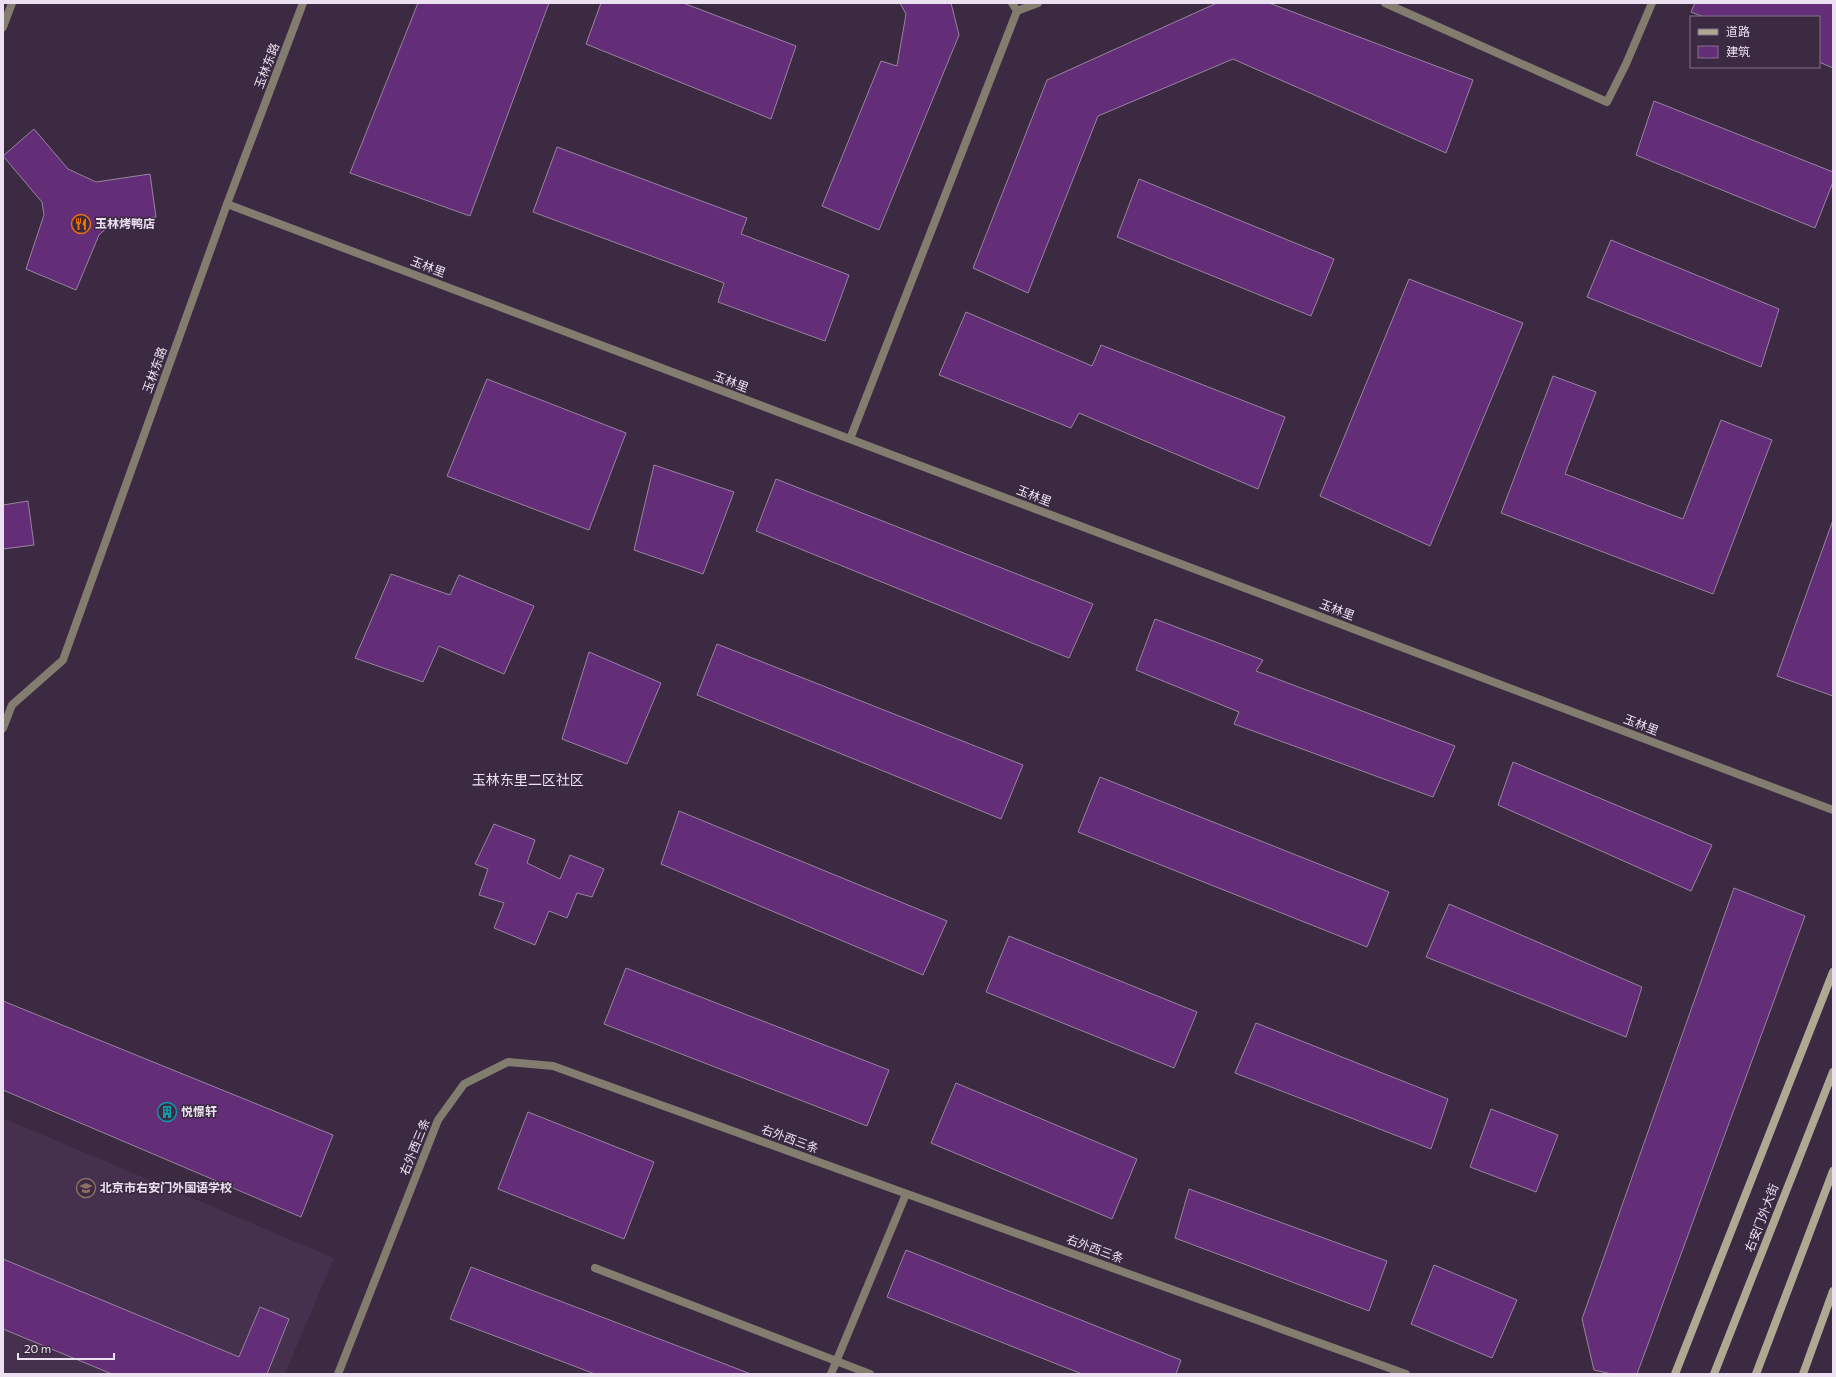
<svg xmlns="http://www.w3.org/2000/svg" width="1836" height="1377" viewBox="0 0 1836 1377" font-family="Commissioner,'Noto Sans SC',sans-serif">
<rect width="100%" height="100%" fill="#3b2a42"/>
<path fill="#45304e" d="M3,1118L334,1258L285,1374H3Z"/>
<path fill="#632e77" stroke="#9884a0" d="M418,3H549L470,216L350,173Z
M601,3H683L796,46L771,119L586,44Z
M900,3H951L959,35L879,230L822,206L881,61L897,66L906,14Z
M1217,3H1269L1473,80L1446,153L1233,59L1098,116L1028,293L973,268L1047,80Z
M1695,3H1833V68L1819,62V17H1704L1691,12Z
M1654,101L1833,172V182L1815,228L1636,155Z
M34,129L68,169L96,182L150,174L156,217L112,223L99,235L76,290L26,269L44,215L42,202L3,156Z
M557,147L747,218L741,234L849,275L825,341L718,302L724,283L533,212Z
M1139,179L1334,259L1311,316L1117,237Z
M1611,240L1779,309L1761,367L1587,297Z
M1409,279L1523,323L1430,546L1320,496Z
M966,312L1092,366L1101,345L1285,417L1258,489L1079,413L1071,428L939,375Z
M1553,376L1596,392L1565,474L1683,519L1721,420L1772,440L1713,594L1501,513Z
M487,379L626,433L589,530L447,476Z
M654,465L734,492L703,574L634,550Z
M776,479L1093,604L1069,658L756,531Z
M28,501L34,545L3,549V505Z
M1833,520V696L1777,676Z
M391,574L450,595L459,575L534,606L504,674L439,646L423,682L355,658Z
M1155,619L1263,660L1256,671L1455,746L1433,797L1234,724L1239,712L1136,670Z
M717,644L1023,765L1001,819L697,695Z
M589,652L661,683L627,764L562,739Z
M1513,762L1712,845L1691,891L1498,805Z
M1100,777L1389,892L1367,947L1078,832Z
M679,811L947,921L923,975L661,864Z
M494,824L535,840L527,863L560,879L570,855L604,869L592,897L577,893L567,918L549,911L535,945L494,928L504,903L479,895L488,869L475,864Z
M1734,888L1805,916L1637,1374H1612L1594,1370L1582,1319Z
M1449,904L1642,987L1626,1037L1426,957Z
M1009,936L1197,1012L1174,1068L986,992Z
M626,968L889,1070L867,1126L604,1024Z
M3,1001L333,1135L301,1217L3,1090Z
M1256,1023L1448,1099L1431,1149L1235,1073Z
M956,1083L1137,1159L1112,1219L931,1143Z
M1491,1109L1558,1135L1536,1192L1470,1167Z
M528,1112L654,1162L624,1239L498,1189Z
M1189,1189L1387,1261L1369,1311L1175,1238Z
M906,1250L1181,1360L1176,1374H1082L887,1297Z
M3,1259L239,1357L260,1307L289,1319L267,1374H112L3,1329Z
M1434,1265L1517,1300L1492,1358L1411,1324Z
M471,1267L751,1374H595L450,1319Z"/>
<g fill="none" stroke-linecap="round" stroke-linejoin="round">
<path stroke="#827d6f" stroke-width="8" d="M595,1268L870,1374
M831,1374L906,1194"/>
<path stroke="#827d6f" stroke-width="8" d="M1385,3L1607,102L1626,64L1652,3
M1017,11L1038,3
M3,27L12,3
M227,204L1833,810
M850,439L1017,11L1012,3
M3,728L12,705L63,660L227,204L303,3
M338,1374L438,1120L464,1084L508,1062L553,1066L1406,1374"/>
<path stroke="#afa892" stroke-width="8" d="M1675,1374L1833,972
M1714,1374L1833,1072
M1756,1374L1833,1171
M1803,1374L1833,1291"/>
</g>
<defs>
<symbol id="restaurant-ring" viewBox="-11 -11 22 22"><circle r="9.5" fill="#3b2a42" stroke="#e8710a" stroke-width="1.5"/><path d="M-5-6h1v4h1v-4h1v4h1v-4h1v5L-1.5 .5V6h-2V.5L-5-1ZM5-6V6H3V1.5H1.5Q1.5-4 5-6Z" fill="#e8710a"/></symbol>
<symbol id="building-ring" viewBox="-11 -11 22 22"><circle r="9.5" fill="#3b2a42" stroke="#0f9aa8" stroke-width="1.5"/><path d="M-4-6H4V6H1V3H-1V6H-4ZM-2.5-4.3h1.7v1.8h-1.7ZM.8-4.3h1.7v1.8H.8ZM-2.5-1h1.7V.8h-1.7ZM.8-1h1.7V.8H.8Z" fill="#0f9aa8"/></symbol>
<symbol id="school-ring" viewBox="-11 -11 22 22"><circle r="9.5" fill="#3b2a42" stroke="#8d6e63" stroke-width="1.5"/><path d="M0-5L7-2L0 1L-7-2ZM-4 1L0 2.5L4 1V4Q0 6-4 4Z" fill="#8d6e63"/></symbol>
</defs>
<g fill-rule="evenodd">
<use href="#restaurant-ring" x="70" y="213" width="22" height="22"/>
<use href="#building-ring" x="156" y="1101" width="22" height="22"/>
<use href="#school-ring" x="75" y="1177" width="22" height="22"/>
</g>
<g text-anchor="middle" stroke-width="3" stroke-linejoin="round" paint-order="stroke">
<g font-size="12" fill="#ece1f1" stroke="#3b2a42">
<text transform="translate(267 66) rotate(-69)" y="4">玉林东路</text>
<text transform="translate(428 267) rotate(21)" y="4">玉林里</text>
<text transform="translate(155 370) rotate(-70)" y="4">玉林东路</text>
<text transform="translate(731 382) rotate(21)" y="4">玉林里</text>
<text transform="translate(1034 496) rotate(21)" y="4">玉林里</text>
<text transform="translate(1337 610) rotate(21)" y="4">玉林里</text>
<text transform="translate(1641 725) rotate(21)" y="4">玉林里</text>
<text transform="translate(790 1139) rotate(20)" y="4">右外西三条</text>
<text transform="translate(415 1147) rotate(-68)" y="4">右外西三条</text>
<text transform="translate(1762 1218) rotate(-69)" y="4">右安门外大街</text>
<text transform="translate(1095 1249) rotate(20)" y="4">右外西三条</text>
</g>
<g font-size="12" font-weight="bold" fill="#ece1f1" stroke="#3b2a42" text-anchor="start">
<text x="95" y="228">玉林烤鸭店</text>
<text x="181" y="1116">悦憬轩</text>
<text x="100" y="1192">北京市右安门外国语学校</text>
</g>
<g font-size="14" fill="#ece1f1" stroke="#3b2a42">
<text x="528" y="785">玉林东里二区社区</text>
</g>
</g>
<rect width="1836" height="1377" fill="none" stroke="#ece1f1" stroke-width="8"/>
<rect x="1690" y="16" width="130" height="52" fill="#3b2a42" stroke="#827388"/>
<rect x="1698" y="29" width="20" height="6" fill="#afa892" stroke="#827388"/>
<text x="1726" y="36" font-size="12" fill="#ece1f1">道路</text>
<rect x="1698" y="46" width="20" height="12" fill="#632e77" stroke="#827388"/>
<text x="1726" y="56" font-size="12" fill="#ece1f1">建筑</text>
<path d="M18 1353v6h96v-6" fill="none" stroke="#ece1f1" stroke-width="2"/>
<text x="24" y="1353" font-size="12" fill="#ece1f1" stroke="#3b2a42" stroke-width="3" paint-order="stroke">20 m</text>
</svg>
